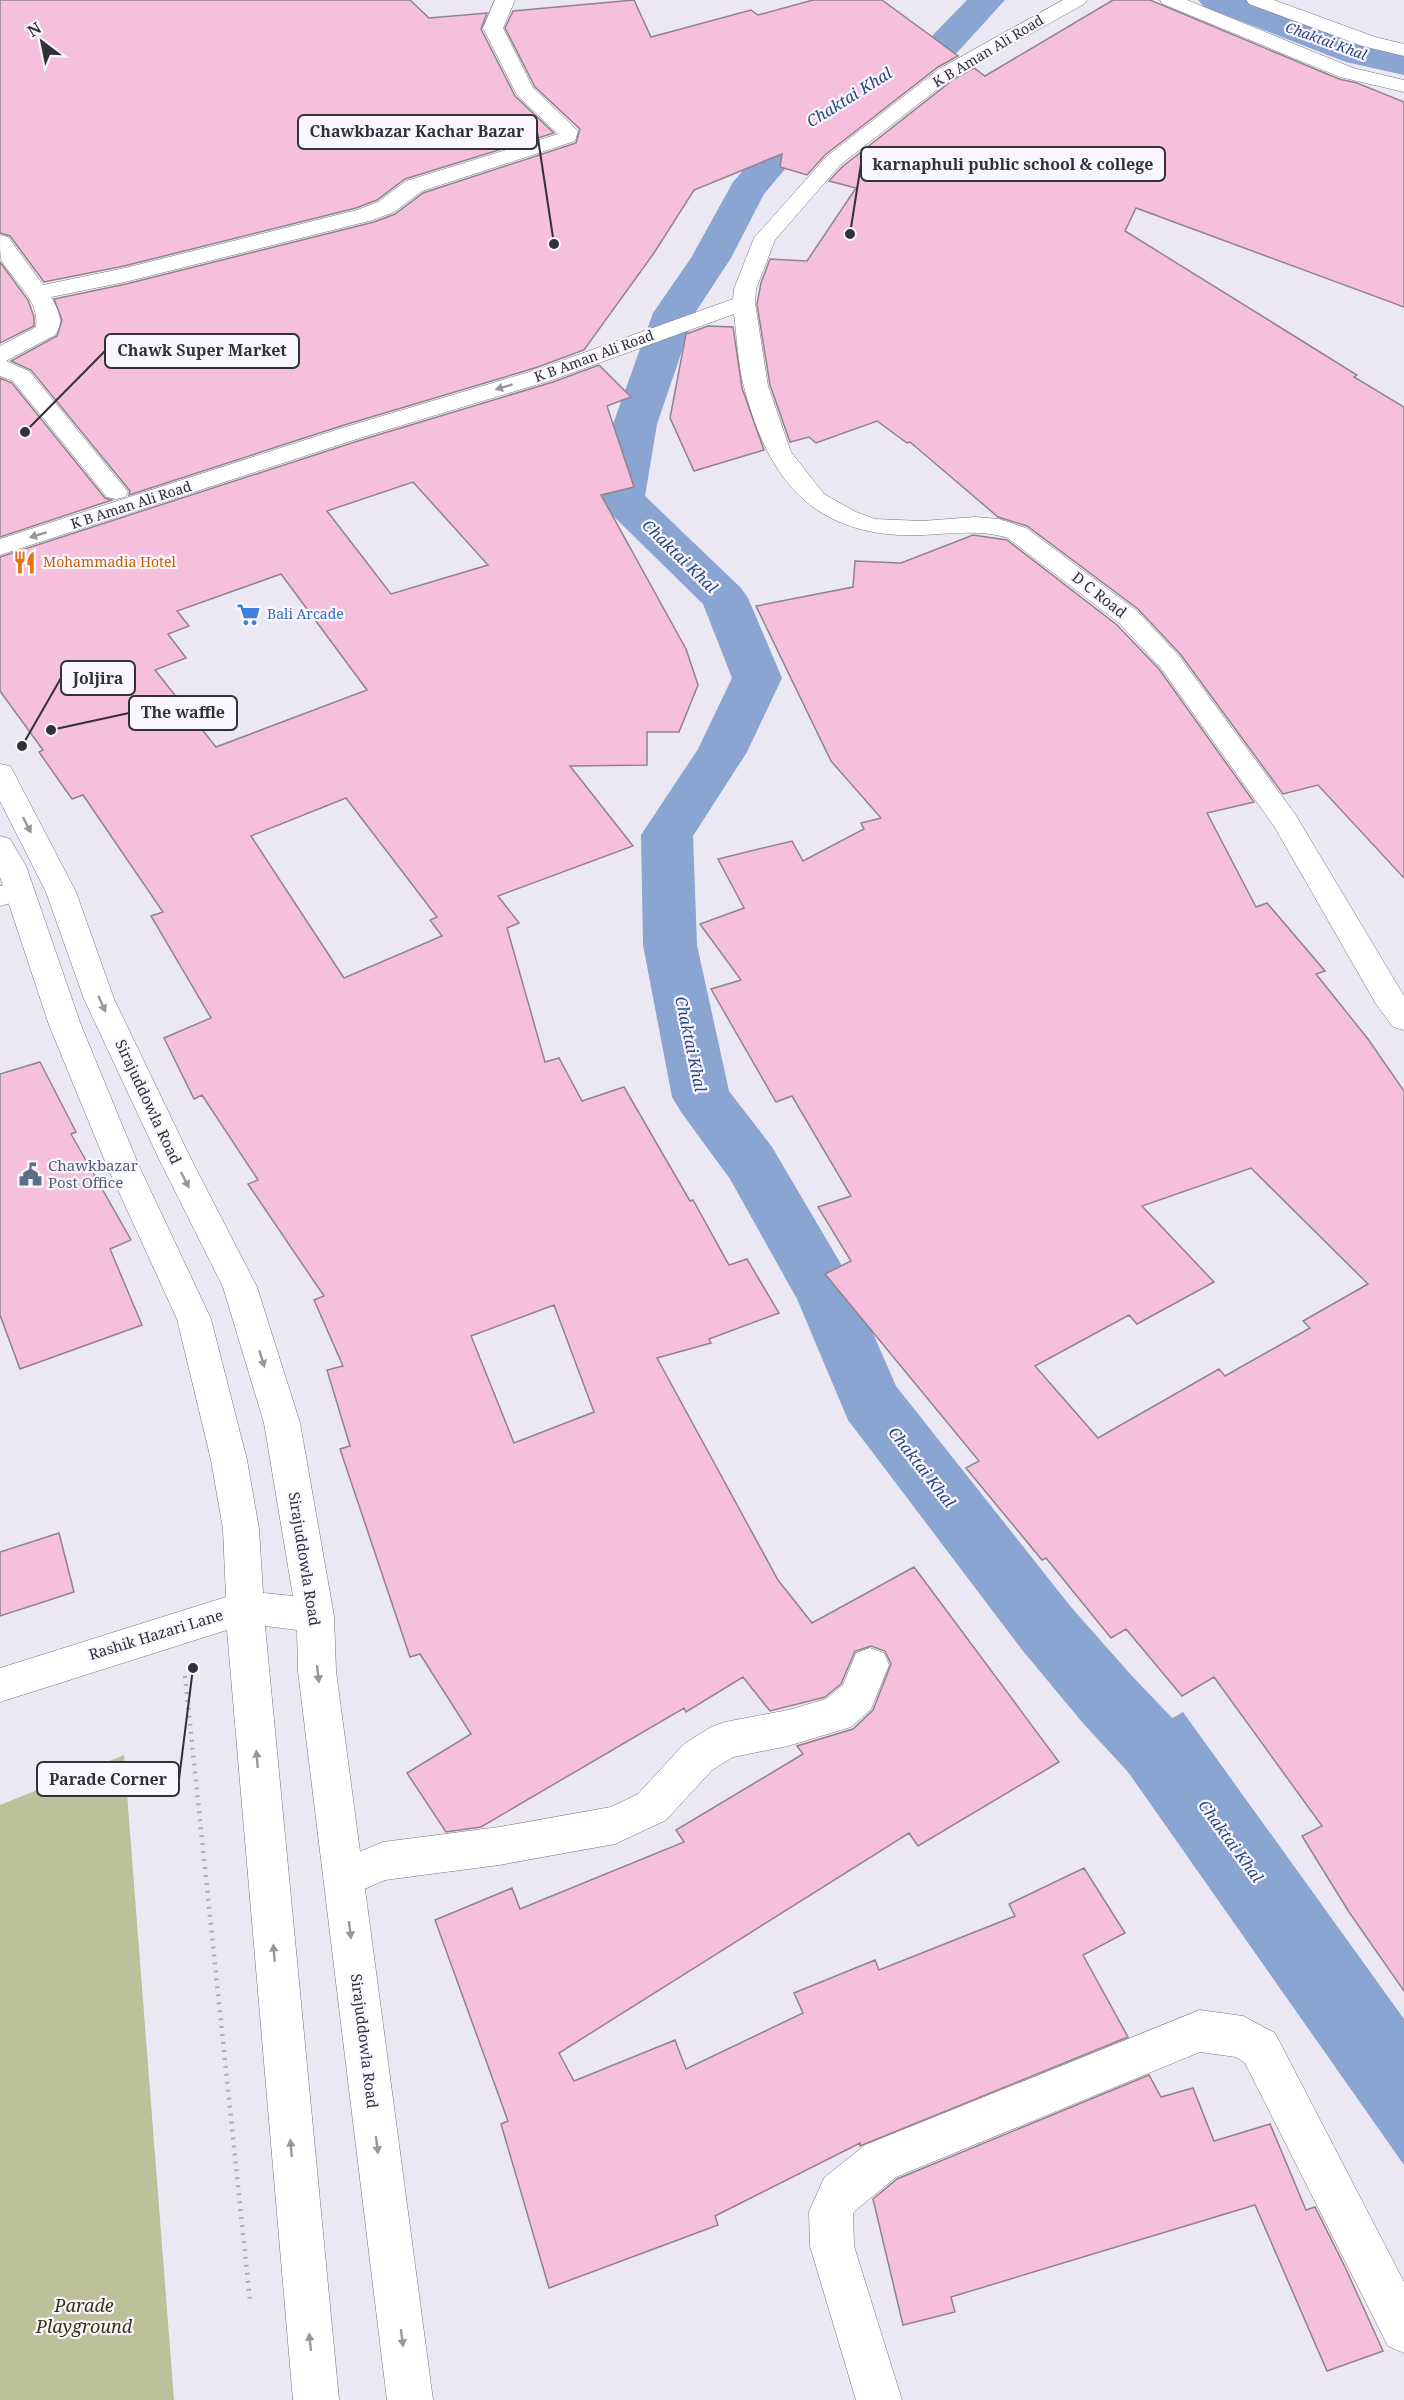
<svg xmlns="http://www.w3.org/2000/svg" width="1404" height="2400" viewBox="0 0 1404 2400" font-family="'Noto Serif',serif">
<rect width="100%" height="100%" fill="#ece8f3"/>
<path fill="#bcc199" d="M124,1755L174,2400H0V1805Z"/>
<path fill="#8aa5d2" d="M1183,1712L1404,2019V2165L1114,1752Z"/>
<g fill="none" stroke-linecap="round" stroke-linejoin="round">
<path fill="#8aa5d2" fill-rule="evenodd" d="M967,0H1005L954,56L899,79L813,136L764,194L731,258L695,313L657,424L645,496L741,588L748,598L782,678L747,752L693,836L697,945L729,1091L772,1147L848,1276L896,1386L1071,1607L1132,1676L1225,1773L1235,1797L1225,1821L1199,1831L1173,1821L1082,1722L1023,1651L848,1420L797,1299L730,1179L681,1112L672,1097L643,945L641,835L698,749L732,678L703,604L606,509L599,499L613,424L653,313L691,258L733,182L787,120L873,63L928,40Z
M1198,0H1248L1370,45L1404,53V75L1346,62L1204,7Z"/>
</g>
<path fill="#f6bfdb" stroke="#8f8489" stroke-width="1.5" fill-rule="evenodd" d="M0,0H410L429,18L487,13L481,29L515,96L554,133L405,179L377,200L356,208L124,266L44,282L10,236L0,233Z
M634,0L651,37L751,10L758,15L813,0H882L958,56L938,67L825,155L807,175L780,167L782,154L694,190L654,253L584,350L535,368L341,426L129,495L130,491L31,370L11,361L57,336L62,320L54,299L126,284L374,222L395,214L423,193L576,143L580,129L535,87L505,28L513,11Z
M1113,0H1150L1339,79L1357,83L1404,102V307L1136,208L1125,231L1357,375L1354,377L1404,407V878L1318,785L1283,794L1181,655L1138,609L1027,526L998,517L910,442L907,443L877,421L816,443L809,437L790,442L770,385L757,304L761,283L770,259L807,261L856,188L829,181L842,167L954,79L974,68L985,76Z
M0,262L28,300L34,317V326L0,343Z
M708,326L733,327L742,388L764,450L694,471L670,418L686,334Z
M599,365L631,397L607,406L634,487L601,495L686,649L698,685L679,732H647V765L570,766L633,846L498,896L519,923L507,928L545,1062L559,1058L582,1101L624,1087L690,1201L693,1200L729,1265L747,1259L779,1313L709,1339L711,1343L657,1358L778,1580L812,1623L914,1567L1059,1762L918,1846L909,1833L559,2053L574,2081L675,2040L686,2069L803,2013L794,1993L875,1960L879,1970L1015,1916L1009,1904L1084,1868L1125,1933L1083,1955L1128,2037L860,2146V2143L715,2216L718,2225L549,2288L501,2124L508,2121L435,1920L512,1888L520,1909L684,1842L676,1830L803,1754L797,1746L853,1729L873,1710L891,1664L885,1651L871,1646L855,1651L841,1684L825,1697L770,1711L743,1677L686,1712L684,1708L481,1827L446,1832L407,1773L471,1734L420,1654L410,1657L340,1449L350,1446L327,1370L343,1366L314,1300L324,1296L248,1184L258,1180L202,1095L194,1099L164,1038L211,1018L151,916L163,912L83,795L72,799L39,752L43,750L0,691V557L361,440L553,382ZM413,482L488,565L391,594L327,511ZM281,574L367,690L216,747L155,670L186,658L168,634L189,626L177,611ZM346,798L437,917L430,920L442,936L344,978L251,836ZM554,1305L594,1412L514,1443L471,1336Z
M0,378L12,383L105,498L112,500L0,537Z
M973,535L1007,540L1117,625L1159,669L1254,802L1207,813L1256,907L1267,903L1325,971L1316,974L1368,1039L1404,1091V1991L1349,1912L1302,1836L1322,1826L1214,1677L1182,1696L1126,1629L1111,1638L1046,1558L1042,1560L966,1468L979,1461L825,1274L851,1261L818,1207L851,1196L792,1096L776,1102L711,989L741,980L700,924L744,908L718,859L792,841L803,861L864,829L861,823L881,818L831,761L756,606L853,587L855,561L901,563ZM1251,1168L1368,1284L1303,1321L1310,1328L1225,1376L1219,1369L1098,1438L1035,1366L1129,1315L1137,1324L1214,1282L1142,1206Z
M40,1062L76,1132L71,1134L131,1240L110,1249L142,1325L20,1369L0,1315V1074Z
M59,1533L74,1592L0,1616V1552Z
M1149,2075L1161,2097L1193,2088L1214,2141L1270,2124L1306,2210L1315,2207L1345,2267L1383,2351L1327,2371L1255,2205L951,2297L955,2312L903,2325L873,2199L897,2179Z"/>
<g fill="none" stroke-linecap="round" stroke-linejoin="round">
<defs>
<path id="minor" d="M495,0H515L503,28L533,88L578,131L575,141L422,191L394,212L373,220L125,282L51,297C58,310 65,321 55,335L6,361L29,371L128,492L125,497L116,499L107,497L13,381L0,376V346L36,327C40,299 13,282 1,259C0,253 0,243 0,235L8,237L43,285L125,268L357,210L378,202L406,181L558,134L517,95L483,28Z
M1063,0H1087L1084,4L953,77L840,165L775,240L756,289L755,303L768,386L791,452L824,494L856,512L875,519L922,521L975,517L999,519L1026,528L1137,611L1179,656L1295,814L1404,996V1030L1393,1027L1376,1004L1274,826L1161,668L1119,623L1008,538C973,527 935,537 899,535C806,530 766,472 744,387C738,364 737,338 734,314L552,380L360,438L0,555V539L342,428L536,370L733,299L734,289L754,238L826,157L939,69Z
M1160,0H1187L1353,68L1404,80V92L1340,77L1163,4Z
M1246,0H1274L1375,37L1404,44V56L1362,46L1249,4Z
M19,881L29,884L34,891L29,898L0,906V886Z
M870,1648L884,1653L889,1665L871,1709L851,1727L788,1746L733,1757L712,1770L666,1820L615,1844L499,1865L385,1880L344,1898L330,1892L324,1878L330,1864L383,1842L499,1827L611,1807L638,1794L684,1744L711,1727L725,1722L788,1710L826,1699L843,1685L856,1653Z
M1200,2010L1243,2016L1275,2033L1404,2282V2353L1388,2346L1245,2063L1236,2057L1200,2052L896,2177L856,2210L853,2214L854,2246L902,2400H856L810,2246L809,2212L824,2178L865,2145Z"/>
<path id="major" d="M0,764L10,766L14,773L76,892L114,999L191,1159L257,1287L300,1423L334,1616L336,1671L433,2400H387L298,1671L297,1630L265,1626L339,2400H293L227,1630L0,1702V1668L226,1597L223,1529L211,1460L177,1319L107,1166L49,1025L0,877V836L10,839L26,866L81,1025L139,1166L211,1319L247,1460L259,1529L263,1593L293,1596L264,1423L223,1287L159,1159L84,999L46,892L0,801Z"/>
</defs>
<use href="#minor" stroke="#76737c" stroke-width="1"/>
<use href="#major" stroke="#76737c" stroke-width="1"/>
<path stroke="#b0adb6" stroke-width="4.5" stroke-dasharray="2 6" stroke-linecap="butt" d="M185,1676L250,2301"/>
<use href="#minor" fill="#fff" fill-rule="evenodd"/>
<use href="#major" fill="#fff" fill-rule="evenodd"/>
</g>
<defs><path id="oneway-solid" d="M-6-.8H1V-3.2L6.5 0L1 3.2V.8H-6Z" transform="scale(1.5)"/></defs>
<g fill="#98989a">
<use href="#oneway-solid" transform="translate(504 387) rotate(163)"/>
<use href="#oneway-solid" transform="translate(38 535) rotate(163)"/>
<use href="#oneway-solid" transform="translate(27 825) rotate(63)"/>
<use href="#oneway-solid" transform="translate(102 1004) rotate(66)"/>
<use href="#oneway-solid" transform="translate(185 1180) rotate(63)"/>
<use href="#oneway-solid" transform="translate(262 1359) rotate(73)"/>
<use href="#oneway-solid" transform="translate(318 1674) rotate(84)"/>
<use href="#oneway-solid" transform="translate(257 1759) rotate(-95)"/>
<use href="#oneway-solid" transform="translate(350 1930) rotate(83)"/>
<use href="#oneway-solid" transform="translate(274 1953) rotate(-95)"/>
<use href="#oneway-solid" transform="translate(377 2145) rotate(83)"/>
<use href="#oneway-solid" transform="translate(291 2148) rotate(-95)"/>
<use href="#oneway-solid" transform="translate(402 2338) rotate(83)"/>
<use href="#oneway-solid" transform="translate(310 2342) rotate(-96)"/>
</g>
<defs>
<symbol id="restaurant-bare" viewBox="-9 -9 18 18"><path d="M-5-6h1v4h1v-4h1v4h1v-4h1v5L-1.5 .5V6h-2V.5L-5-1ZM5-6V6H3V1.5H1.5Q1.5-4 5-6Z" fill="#e8710a" stroke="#f9f6ff" stroke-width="2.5" paint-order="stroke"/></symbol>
<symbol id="supermarket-bare" viewBox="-9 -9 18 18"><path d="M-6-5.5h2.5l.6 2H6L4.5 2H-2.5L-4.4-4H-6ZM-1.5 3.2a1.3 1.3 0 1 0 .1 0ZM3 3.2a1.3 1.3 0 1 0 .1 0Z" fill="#3f7fe0" stroke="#f9f6ff" stroke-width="2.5" paint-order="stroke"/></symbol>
<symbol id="civic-bare" viewBox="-9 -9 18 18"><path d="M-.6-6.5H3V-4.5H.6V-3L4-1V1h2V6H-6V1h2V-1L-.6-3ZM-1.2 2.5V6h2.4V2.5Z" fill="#5c6f8a" stroke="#f9f6ff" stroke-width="2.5" paint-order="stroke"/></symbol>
</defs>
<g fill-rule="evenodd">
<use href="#restaurant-bare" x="8" y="546" width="33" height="33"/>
<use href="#supermarket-bare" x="232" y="598" width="33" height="33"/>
<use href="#civic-bare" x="14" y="1158" width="33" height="33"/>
</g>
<g text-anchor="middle" stroke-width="4.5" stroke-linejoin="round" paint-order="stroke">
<g font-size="14" font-style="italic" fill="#26477f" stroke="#f9f6ff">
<text transform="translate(1326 41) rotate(20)" y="5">Chaktai Khal</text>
</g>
<g font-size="14" fill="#323135" stroke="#f9f6ff">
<text transform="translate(988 51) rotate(-31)" y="5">K B Aman Ali Road</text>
<text transform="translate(594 356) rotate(-20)" y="5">K B Aman Ali Road</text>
<text transform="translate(131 505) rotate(-18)" y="5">K B Aman Ali Road</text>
</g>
<g font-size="14" fill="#c56008" stroke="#f9f6ff" text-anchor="start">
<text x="43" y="567">Mohammadia Hotel</text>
</g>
<g font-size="14" fill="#366cbe" stroke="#f9f6ff" text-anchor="start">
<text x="267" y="619">Bali Arcade</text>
</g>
<g font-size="15" fill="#323135" stroke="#f9f6ff">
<text transform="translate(1099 595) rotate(38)" y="5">D C Road</text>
<text transform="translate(148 1102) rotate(65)" y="5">Sirajuddowla Road</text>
<text transform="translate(304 1559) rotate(81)" y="5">Sirajuddowla Road</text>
<text transform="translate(156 1635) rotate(-17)" y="5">Rashik Hazari Lane</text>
<text transform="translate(364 2041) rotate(83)" y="5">Sirajuddowla Road</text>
</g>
<g font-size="15" fill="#4e5e75" stroke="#f9f6ff" text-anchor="start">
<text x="48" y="1171">Chawkbazar<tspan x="48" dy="17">Post Office</tspan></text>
</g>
<g font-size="16" font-style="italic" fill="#26477f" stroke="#f9f6ff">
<text transform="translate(849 97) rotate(-32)" y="6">Chaktai Khal</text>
<text transform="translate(680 556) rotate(44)" y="6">Chaktai Khal</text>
<text transform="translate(691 1044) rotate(78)" y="6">Chaktai Khal</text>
<text transform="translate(922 1467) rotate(52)" y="6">Chaktai Khal</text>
<text transform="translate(1231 1841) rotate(54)" y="6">Chaktai Khal</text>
</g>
<g font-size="18" font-style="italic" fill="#33360c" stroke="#f9f6ff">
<text x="84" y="2312">Parade<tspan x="84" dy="21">Playground</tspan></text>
</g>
</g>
<path fill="none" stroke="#323135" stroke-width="2" d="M554 244L537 132M850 234L861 164M25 432L105 351M22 746L61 678M51 730L129 713M193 1668L179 1779"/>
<g fill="#323135" stroke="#f9f6ff" stroke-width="2">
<circle cx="554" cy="244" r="6"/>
<circle cx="850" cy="234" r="6"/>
<circle cx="25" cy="432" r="6"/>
<circle cx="22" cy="746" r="6"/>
<circle cx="51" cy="730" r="6"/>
<circle cx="193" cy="1668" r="6"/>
</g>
<g fill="#f9f6ff" stroke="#323135" stroke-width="2">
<rect x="298" y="115" width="239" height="34" rx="6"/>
<rect x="861" y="147" width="304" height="34" rx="6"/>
<rect x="105" y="334" width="194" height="34" rx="6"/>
<rect x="61" y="661" width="74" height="34" rx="6"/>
<rect x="129" y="696" width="108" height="34" rx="6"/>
<rect x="37" y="1762" width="142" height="34" rx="6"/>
</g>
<g font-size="16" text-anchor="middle" font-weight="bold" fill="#323135">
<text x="417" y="137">Chawkbazar Kachar Bazar</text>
<text x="1013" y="170">karnaphuli public school &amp; college</text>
<text x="202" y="356">Chawk Super Market</text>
<text x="98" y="684">Joljira</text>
<text x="183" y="718">The waffle</text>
<text x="108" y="1785">Parade Corner</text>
</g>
<g transform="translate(42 42) rotate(328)" stroke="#f9f6ff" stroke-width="4.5" paint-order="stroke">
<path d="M0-4.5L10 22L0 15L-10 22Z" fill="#323135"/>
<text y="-9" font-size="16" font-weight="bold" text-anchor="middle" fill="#323135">N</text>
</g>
</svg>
